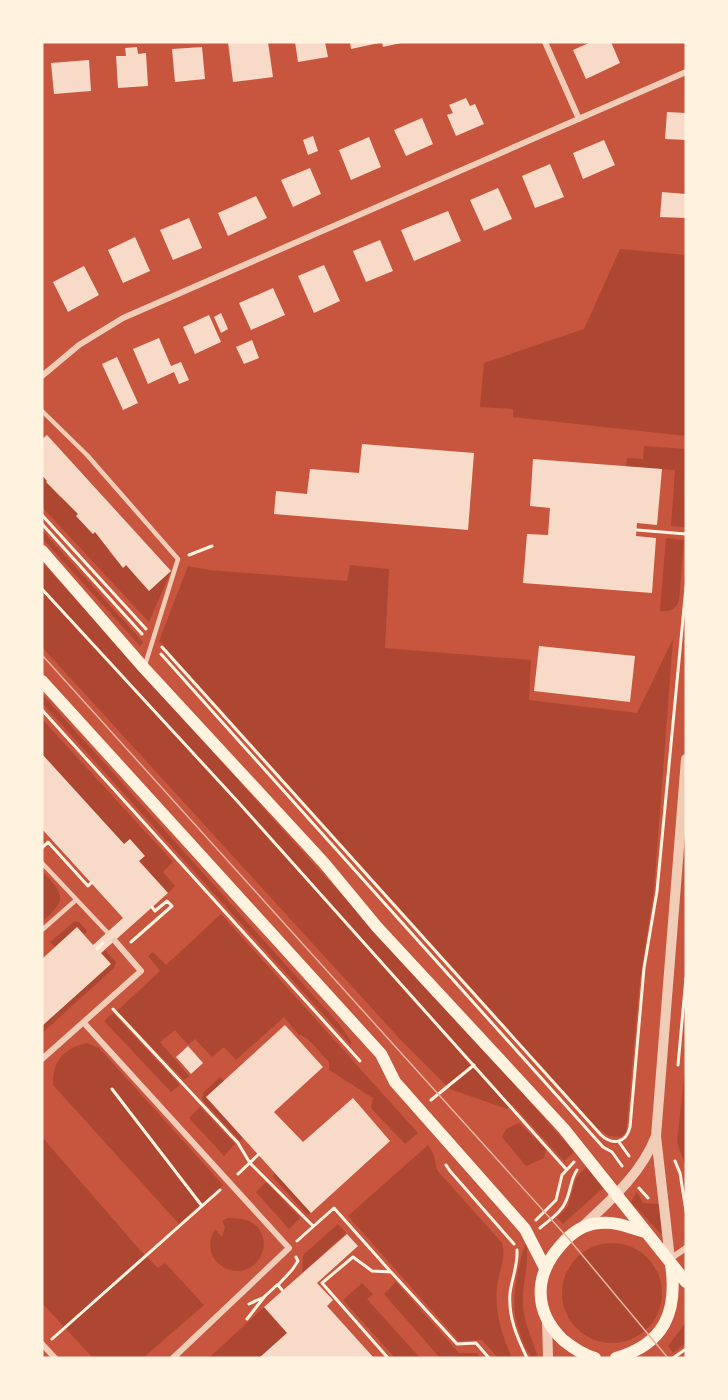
<svg xmlns="http://www.w3.org/2000/svg" width="728" height="1400" viewBox="0 0 728 1400" font-family="'Asap Condensed',sans-serif">
<rect width="100%" height="100%" fill="#c8553d"/>
<path fill="#ae4732" d="M620,249L686,255V436L513,417V409L480,407L484,363L584,329Z
M644,446L686,449L685,527L671,526L675,470L626,467L627,458L643,459Z
M42,475L60,498L62,496L78,514L76,516L92,534L95,532L110,549L109,552L123,567L126,565L149,590L171,571L149,622L42,507Z
M42,530L143,642L140,646L42,538Z
M666,538L684,540L679,601C675,610 670,612 660,611Z
M42,562L311,861L454,1015L574,1152L564,1161L512,1104L507,1109L450,1089L399,1038L42,647Z
M350,565L389,569L385,648L531,660L529,700L637,713L673,639L654,890L640,981L626,1133L621,1137L609,1136L597,1128L159,641L188,566L209,570L347,581Z
M42,694L340,1025L352,1043L350,1044L42,703Z
M42,719L173,862L163,872L175,886L168,893L139,861L130,839L124,844L42,754Z
M42,871C64,895 68,899 42,922Z
M221,914L418,1133L405,1144L371,1108L373,1098L329,1070V1062L308,1039L298,1034L284,1017L236,1060L224,1047L212,1057L195,1039L188,1045L175,1030L160,1042L189,1076L184,1080L117,1011L160,971L148,956L153,952L166,965Z
M75,921L79,922L87,931L84,934L77,927L55,947L50,942Z
M105,950L116,962L114,968L42,1033V1026Z
M113,1013L180,1085L171,1092L104,1021Z
M87,1043L99,1048L223,1185L179,1224L53,1085C52,1061 64,1048 87,1043Z
M686,1060V1167L677,1142Z
M220,1077L224,1081L243,1137L240,1141L202,1100L203,1093Z
M200,1107L235,1144L224,1156L189,1118Z
M519,1123L546,1149L544,1158L526,1166L502,1137L506,1129Z
M42,1137L139,1249L158,1268L165,1263L204,1305L143,1358H93L42,1303Z
M428,1145C437,1157 433,1159 438,1171L502,1243C506,1257 501,1266 498,1280C493,1307 501,1333 512,1358H498L482,1340L459,1341L348,1216Z
M586,1167L603,1185V1188L563,1224L557,1218L568,1206L576,1178Z
M276,1173L311,1213L307,1215L272,1176Z
M266,1182L300,1218L289,1229L256,1192Z
M637,1192L643,1203L659,1204L662,1231L660,1233L631,1202Z
M228,1218C279,1215 270,1273 235,1271C227,1270 220,1266 215,1260C208,1250 209,1239 215,1229L222,1237L225,1227L222,1221Z
M338,1224L346,1233L302,1273L303,1255Z
M562 1293a50 50 0 1 1 100 0a50 50 0 1 1-100 0Z
M526,1244C530,1265 522,1282 523,1302C523,1323 533,1339 538,1358L531,1357C512,1323 511,1303 519,1267C521,1258 522,1252 526,1244Z
M396,1282L459,1353H477L481,1358H440L384,1294Z
M362,1283L373,1294L367,1299L420,1358H395L343,1300Z
M264,1307L287,1333L259,1358H209Z
M686,1322V1343L673,1353L668,1346Z"/>
<path fill="#f7dbc8" d="M228,42H268L273,77L233,82Z
M295,42H325L328,57L298,62Z
M350,42H379V43L351,49Z
M382,42H401V43L383,47Z
M591,42H611L620,63L586,79L573,50Z
M137,47L138,54L146,53L148,86L118,88L116,56H126L125,48Z
M202,47L205,79L175,82L172,49Z
M89,60L91,91L54,94L51,63Z
M466,98L470,106L475,104L484,124L456,136L447,115L453,113L449,105Z
M667,112L686,113V140L665,139Z
M422,118L433,144L406,156L394,130Z
M313,136L318,151L308,155L303,140Z
M369,137L381,167L351,180L339,150Z
M604,140L615,165L583,179L573,153Z
M550,164L564,197L535,208L522,176Z
M310,168L321,194L293,207L281,180Z
M498,188L512,219L484,231L470,200Z
M662,192L686,194V218L660,217Z
M256,196L267,218L228,236L218,213Z
M448,211L461,241L414,261L401,230Z
M189,218L202,248L173,260L160,230Z
M135,237L150,271L123,283L108,250Z
M380,240L393,271L366,282L353,251Z
M324,265L340,301L314,313L298,276Z
M84,266L99,295L68,312L53,282Z
M273,288L285,315L251,330L239,303Z
M221,313L228,329L221,333L214,317Z
M209,315L221,342L195,354L183,327Z
M159,338L171,366L181,362L189,380L179,384L174,372L148,384L133,349Z
M252,340L259,358L244,364L236,347Z
M117,357L138,403L123,410L102,364Z
M47,435L171,571L149,591L126,565L123,568L95,532L93,534L76,516L78,514L46,482L47,481L42,475V439Z
M362,444L474,453L468,530L274,514L276,491L307,494L310,469L359,473Z
M533,459L662,469L657,525L637,523L636,536L656,538L652,593L523,583L527,534L548,535L550,508L530,506Z
M539,646L635,656L630,702L534,691Z
M42,754L124,844L130,839L145,856L139,861L168,893L101,953L111,964L42,1026V959L77,927L93,945L123,918L42,829Z
M285,1025L323,1067L274,1112L303,1142L353,1098L390,1141L311,1213L206,1097Z
M188,1046L203,1063L191,1074L176,1057Z
M347,1234L358,1246L317,1283L333,1300L327,1306L374,1358H259L287,1333L264,1307Z"/>
<g fill="none" stroke-linecap="round" stroke-linejoin="round">
<path stroke="#fff3e0" stroke-width="3" d="M42,515L146,629
M42,524L142,634
M637,530L686,534
M189,555L212,546
M42,589L239,803L566,1169
M162,647L601,1135C612,1145 626,1144 630,1127L644,968L657,891L686,587
M161,654L603,1147L612,1152L622,1166
M42,710L360,1061
M42,848L48,842L88,886L91,883
M131,942L172,906L167,901L155,911L152,907
M97,949L103,943
M113,1009L238,1143L250,1163L313,1226
M678,1065L686,978
M112,1089L202,1206
M431,1100L474,1065
M619,1142L629,1156
M675,1161L680,1173L686,1211
M446,1165L450,1171L514,1244
M238,1174L259,1154
M639,1188L648,1198
M536,1220L556,1200L562,1175L574,1162
M540,1228C548,1221 561,1213 565,1203C571,1192 570,1180 577,1170
M297,1241L334,1208L390,1271
M517,1250C518,1265 512,1278 510,1293C508,1317 517,1337 527,1358
M282,1290L278,1285L292,1270L298,1261L296,1257
M249,1304L262,1298
M247,1319L265,1296L277,1285
M52,1339L220,1190
M388,1358L322,1283L353,1257L372,1271L391,1272L457,1344L476,1343L489,1358
M673,1358L686,1349"/>
<path stroke="#f1ccb7" stroke-width="4.5" d="M42,411L87,455L178,559L145,665
M42,863L107,932
M42,930L76,900"/>
<path stroke="#f1ccb7" stroke-width="6" d="M545,42L579,119
M42,376L79,345L123,318L686,72
M84,1023L289,1248L173,1358
M42,1059L141,971L115,941
M670,1259L686,1248
M42,1344L55,1358"/>
<path stroke="#f1ccb7" stroke-width="10" d="M582,1227C611,1200 641,1174 656,1136
M670,1259L656,1136L686,759
M547,1320L548,1358"/>
<path stroke="#fff3e0" stroke-width="12" d="M42,551L144,668L324,863L377,927L564,1129L686,1282
M42,681L381,1054L395,1082L525,1229L545,1268
M595,1358C583,1355 573,1348 563,1340C533,1311 534,1275 561,1245C571,1233 584,1224 600,1223C616,1221 631,1228 645,1232
M616,1358C665,1344 678,1311 671,1264"/>
<path stroke="#e9b49f" stroke-width="1.5" d="M42,655L568,1238L668,1358"/>
</g>
<rect width="728" height="1400" fill="none" stroke="#fff3e0" stroke-width="87"/>
</svg>
